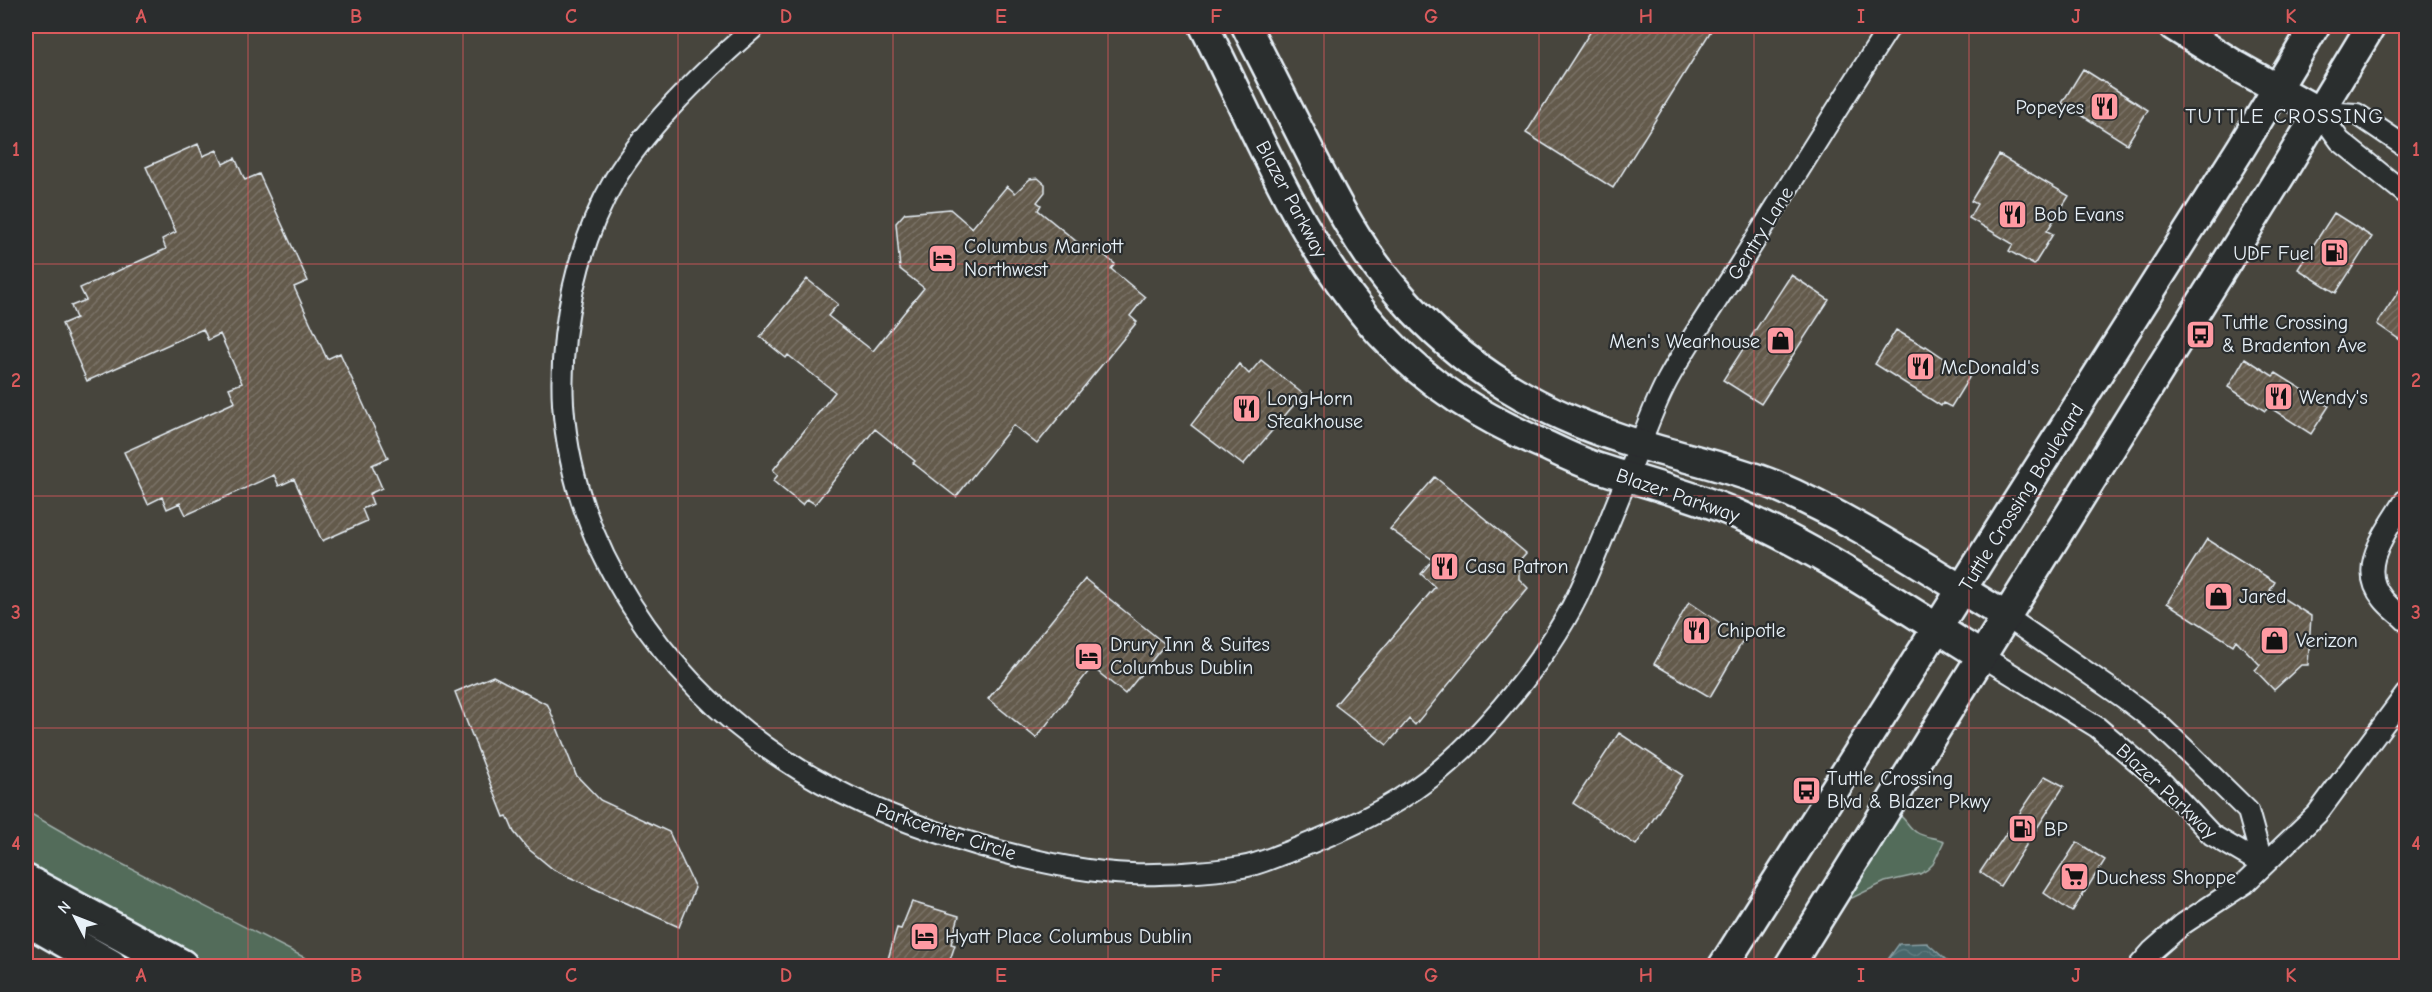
<svg xmlns="http://www.w3.org/2000/svg" width="2432" height="992" viewBox="0 0 2432 992" font-family="'Comic Neue',sans-serif">
<defs>
<pattern id="water-waves" width="16" height="10" patternUnits="userSpaceOnUse" patternTransform="scale(1.5)"><rect width="16" height="10" fill="#48666a"/><path d="M0 5q4-4 8 0t8 0" fill="none" stroke="#627c80"/></pattern>
<pattern id="building-hatch" width="6" height="6" patternUnits="userSpaceOnUse" patternTransform="scale(1.5)"><rect width="6" height="6" fill="#645a4c"/><path d="M-1 1l2-2M0 6l6-6M5 7l2-2" fill="none" stroke="#7a7267"/></pattern>
</defs>
<rect width="100%" height="100%" fill="#3b3a37"/>
<filter id="ink" filterUnits="userSpaceOnUse"><feTurbulence type="fractalNoise" baseFrequency=".0167" numOctaves="2"/><feDisplacementMap in="SourceGraphic" scale="12" xChannelSelector="R" yChannelSelector="G"/><feConvolveMatrix kernelMatrix="1 2 1 2 8 2 1 2 1" color-interpolation-filters="sRGB"/></filter>
<g filter="url(#ink)">
<path fill="#47443d" d="M26,26H2406V966H321L87,846L26,811Z"/>
<path fill="#536c5a" stroke="#9eaea9" stroke-width="1.5" d="M26,811L87,846L321,966H210L26,865Z
M1899,815C1906,819 1909,828 1916,832C1925,838 1935,837 1944,841L1933,864L1927,870L1920,874L1885,882L1852,898H1849Z"/>
<path fill="url(#water-waves)" stroke="#889ea3" stroke-width="1.5" d="M1927,943L1953,966H1885L1886,962L1899,944Z"/>
<path fill="url(#building-hatch)" stroke="#e8f1f8" stroke-width="1.5" d="M1594,26H1714L1613,188L1526,133Z
M2083,69L2148,110L2127,144L2062,103Z
M198,144L203,156L217,150L223,164L235,158L245,180L259,174L308,281L294,287L327,359L340,353L388,458L372,465L382,488L369,494L373,504L362,509L367,521L322,541L294,479L279,486L274,475L186,515L180,503L167,509L162,497L148,504L124,452L235,402L229,388L242,383L220,334L208,340L203,329L87,381L62,324L76,318L71,306L86,300L80,288L166,249L162,239L176,232L146,167Z
M1999,155L2069,196L2047,231L2053,234L2034,265L2009,251L2013,244L1969,218L1977,204L1971,201Z
M1038,178L1045,184V192L1037,202L1041,205L1038,210L1087,250L1092,245L1115,264L1111,269L1145,297L1130,316L1137,322L1037,444L1013,425L956,497L913,463L915,461L875,429L815,504L807,499L802,505L773,481L778,475L773,470L835,392L788,355L786,358L760,337L807,279L838,304L828,316L873,351L924,288L900,269L896,223L905,213L950,209L972,228L1007,186L1015,193L1030,179Z
M2334,213L2372,237L2336,293L2298,269Z
M1791,275L1829,300L1761,404L1723,380Z
M2406,280V344L2377,324Z
M1896,330L1925,347L1926,346L1970,376L1951,407L1943,403L1941,406L1875,364Z
M2245,358L2273,376L2276,373L2329,406L2311,434L2269,407L2265,411L2228,387Z
M1261,360L1303,394L1243,465L1191,425L1239,364L1249,374Z
M1435,477L1526,553L1519,561V579L1528,588L1415,725L1409,719L1387,745L1335,705L1435,587L1421,574L1433,560L1390,529Z
M2207,539L2275,582L2270,590L2311,616L2308,665H2301L2274,690L2255,670L2260,665L2236,640L2233,645L2167,603Z
M1085,579L1165,644L1125,694L1092,667L1036,738L988,699Z
M1689,602L1744,639L1710,697L1654,664Z
M493,676L548,705L576,775L600,800L669,832L695,888L679,927L554,870L526,847L514,832L507,816L504,817L455,692Z
M1619,733L1683,775L1636,845L1573,803Z
M2045,776L2064,786L2000,886L1980,872Z
M2077,842L2105,860L2072,912L2044,893Z
M912,902L959,916L951,944L955,945L948,966H890L892,960L888,959L897,928L901,929Z"/>
<g fill="none" stroke-linecap="round" stroke-linejoin="round">
<defs>
<path id="street" d="M756,26C707,68 649,123 615,179C577,244 559,330 563,404C573,549 664,680 783,759C838,796 899,821 962,840C1016,857 1074,872 1131,874C1163,875 1210,872 1242,867C1258,865 1273,857 1288,852C1339,832 1386,812 1430,778C1483,737 1547,658 1577,597C1593,564 1606,529 1620,495C1636,458 1648,417 1667,381C1688,342 1715,304 1739,266C1789,186 1839,105 1890,26
M2319,112L2340,141L2406,194
M2319,112L2357,114L2406,147
M2406,499C2389,529 2355,566 2383,599C2389,607 2399,614 2406,621
M2007,617L2124,698L2157,723L2192,756L2248,811L2263,865
M1982,656L2097,727L2164,784L2212,835L2263,865
M2139,966L2152,951L2183,924L2244,884L2317,814L2406,694"/>
<path id="secondary" d="M1204,26C1257,131 1301,246 1381,334C1429,386 1481,417 1545,445C1560,452 1576,460 1593,466C1640,482 1691,494 1737,514C1824,552 1902,607 1982,656
M1246,26C1267,68 1289,110 1310,152C1335,201 1361,251 1398,293C1464,370 1542,415 1638,444C1683,458 1730,467 1774,485C1856,520 1930,571 2007,617
M2173,26L2237,66L2319,112
M1723,966L2241,148L2315,26
M1789,966L2282,173L2371,26"/>
<path id="highway" d="M26,882L181,966
M26,918L110,966"/>
</defs>
<use href="#street" stroke="#e8f1f8" stroke-width="24"/>
<use href="#secondary" stroke="#e8f1f8" stroke-width="33"/>
<use href="#highway" stroke="#e8f1f8" stroke-width="38"/>
<use href="#street" stroke="#2a2d2e" stroke-width="20"/>
<use href="#secondary" stroke="#2a2d2e" stroke-width="28"/>
<use href="#highway" stroke="#2a2d2e" stroke-width="33"/>
</g>
</g>
<path fill="none" stroke="#da5a5c" stroke-width="1.5" stroke-opacity="0.55" d="M248,26V966M463,26V966M678,26V966M893,26V966M1108,26V966M1324,26V966M1539,26V966M1754,26V966M1969,26V966M2184,26V966M26,264H2406M26,496H2406M26,728H2406"/>
<defs>
<symbol id="restaurant-square" viewBox="-11 -11 22 22"><rect x="-9" y="-9" width="18" height="18" rx="4" fill="#ff9aa2" stroke="#2a2d2e"/><path d="M-5-6h1v4h1v-4h1v4h1v-4h1v5L-1.5 .5V6h-2V.5L-5-1ZM5-6V6H3V1.5H1.5Q1.5-4 5-6Z" fill="#111"/></symbol>
<symbol id="fuel-square" viewBox="-11 -11 22 22"><rect x="-9" y="-9" width="18" height="18" rx="4" fill="#ff9aa2" stroke="#2a2d2e"/><path d="M-5.5-6h7V0h2V4h1.3V-2.5L3-4.5l.8-.8L6-3V5H2.5V1h-1V6h-7ZM-4.2-4.7v3.2H.2V-4.7Z" fill="#111"/></symbol>
<symbol id="hotel-square" viewBox="-11 -11 22 22"><rect x="-9" y="-9" width="18" height="18" rx="4" fill="#ff9aa2" stroke="#2a2d2e"/><path d="M-6-4.5h1.5V1H6V5H4.5V3h-9V5H-6ZM-4 0a1.8 1.8 0 1 1 3.6 0ZM.5 0V-2.5h3Q6-2.5 6 0Z" fill="#111"/></symbol>
<symbol id="bus-square" viewBox="-11 -11 22 22"><rect x="-9" y="-9" width="18" height="18" rx="4" fill="#ff9aa2" stroke="#2a2d2e"/><path d="M-5-6H5V4H4V6H2V4H-2V6H-4V4H-5ZM-3.5-4V0h7V-4ZM-3.5 1.2v1.5H-2V1.2ZM2 1.2v1.5H3.5V1.2Z" fill="#111"/></symbol>
<symbol id="shop-square" viewBox="-11 -11 22 22"><rect x="-9" y="-9" width="18" height="18" rx="4" fill="#ff9aa2" stroke="#2a2d2e"/><path d="M-5-2.5h2.3a2.7 3.5 0 0 1 5.4 0H5L5.5 6h-11ZM-1.5-2.5h3a1.5 2.3 0 0 0-3 0Z" fill="#111"/></symbol>
<symbol id="supermarket-square" viewBox="-11 -11 22 22"><rect x="-9" y="-9" width="18" height="18" rx="4" fill="#ff9aa2" stroke="#2a2d2e"/><path d="M-6-5.5h2.5l.6 2H6L4.5 2H-2.5L-4.4-4H-6ZM-1.5 3.2a1.3 1.3 0 1 0 .1 0ZM3 3.2a1.3 1.3 0 1 0 .1 0Z" fill="#111"/></symbol>
</defs>
<g fill-rule="evenodd">
<use href="#restaurant-square" x="2088" y="90" width="33" height="33"/>
<use href="#restaurant-square" x="1996" y="198" width="33" height="33"/>
<use href="#fuel-square" x="2318" y="236" width="33" height="33"/>
<use href="#hotel-square" x="926" y="242" width="33" height="33"/>
<use href="#bus-square" x="2184" y="318" width="33" height="33"/>
<use href="#shop-square" x="1764" y="324" width="33" height="33"/>
<use href="#restaurant-square" x="1904" y="350" width="33" height="33"/>
<use href="#restaurant-square" x="2262" y="380" width="33" height="33"/>
<use href="#restaurant-square" x="1230" y="392" width="33" height="33"/>
<use href="#restaurant-square" x="1428" y="550" width="33" height="33"/>
<use href="#shop-square" x="2202" y="580" width="33" height="33"/>
<use href="#restaurant-square" x="1680" y="614" width="33" height="33"/>
<use href="#shop-square" x="2258" y="624" width="33" height="33"/>
<use href="#hotel-square" x="1072" y="640" width="33" height="33"/>
<use href="#bus-square" x="1790" y="774" width="33" height="33"/>
<use href="#fuel-square" x="2006" y="812" width="33" height="33"/>
<use href="#supermarket-square" x="2058" y="860" width="33" height="33"/>
<use href="#hotel-square" x="908" y="920" width="33" height="33"/>
</g>
<g text-anchor="middle" stroke-width="4.5" stroke-linejoin="round" paint-order="stroke">
<g font-size="20" fill="#e8f1f8" stroke="#2a2d2e" text-anchor="start">
<text x="2084" y="114" text-anchor="end">Popeyes</text>
<text x="2034" y="221">Bob Evans</text>
<text x="964" y="253">Columbus Marriott<tspan x="964" dy="23">Northwest</tspan></text>
<text x="2314" y="260" text-anchor="end">UDF Fuel</text>
<text x="2222" y="329">Tuttle Crossing<tspan x="2222" dy="23">&amp; Bradenton Ave</tspan></text>
<text x="1760" y="348" text-anchor="end">Men's Wearhouse</text>
<text x="1941" y="374">McDonald's</text>
<text x="2299" y="404">Wendy's</text>
<text x="1267" y="405">LongHorn<tspan x="1267" dy="23">Steakhouse</tspan></text>
<text x="1465" y="573">Casa Patron</text>
<text x="2239" y="603">Jared</text>
<text x="1717" y="637">Chipotle</text>
<text x="2296" y="647">Verizon</text>
<text x="1110" y="651">Drury Inn &amp; Suites<tspan x="1110" dy="23">Columbus Dublin</tspan></text>
<text x="1827" y="785">Tuttle Crossing<tspan x="1827" dy="23">Blvd &amp; Blazer Pkwy</tspan></text>
<text x="2044" y="836">BP</text>
<text x="2096" y="884">Duchess Shoppe</text>
<text x="945" y="943">Hyatt Place Columbus Dublin</text>
</g>
<g font-size="20" fill="#e8f1f8" stroke="#2a2d2e">
<text transform="translate(1292 199) rotate(62)" y="7">Blazer Parkway</text>
<text transform="translate(1760 233) rotate(-58)" y="7">Gentry Lane</text>
<text transform="translate(1678 495) rotate(19)" y="7">Blazer Parkway</text>
<text transform="translate(2021 497) rotate(-58)" y="7">Tuttle Crossing Boulevard</text>
<text transform="translate(2167 791) rotate(43)" y="7">Blazer Parkway</text>
<text transform="translate(946 831) rotate(18)" y="7">Parkcenter Circle</text>
</g>
<g font-size="21" letter-spacing="1.5" fill="#e8f1f8" stroke="#2a2d2e">
<text x="2285" y="123">TUTTLE CROSSING</text>
</g>
</g>
<rect width="2432" height="992" fill="none" stroke="#2a2d2e" stroke-width="66"/>
<g transform="translate(75 917) rotate(312)" stroke="#2a2d2e" stroke-width="4.5" paint-order="stroke">
<path d="M0-4.5L10 22L0 15L-10 22Z" fill="#e8f1f8"/>
<text y="-9" font-size="16" font-weight="bold" text-anchor="middle" fill="#e8f1f8">N</text>
</g>
<rect x="33" y="33" width="2366" height="926" fill="none" stroke="#da5a5c" stroke-width="2"/>
<g font-size="20" text-anchor="middle" font-weight="bold" fill="#da5a5c">
<text x="141" y="23">A</text>
<text x="356" y="23">B</text>
<text x="571" y="23">C</text>
<text x="786" y="23">D</text>
<text x="1001" y="23">E</text>
<text x="1216" y="23">F</text>
<text x="1431" y="23">G</text>
<text x="1646" y="23">H</text>
<text x="1861" y="23">I</text>
<text x="2076" y="23">J</text>
<text x="2291" y="23">K</text>
<text x="16" y="156">1</text>
<text x="2416" y="156">1</text>
<text x="16" y="387">2</text>
<text x="2416" y="387">2</text>
<text x="16" y="619">3</text>
<text x="2416" y="619">3</text>
<text x="16" y="850">4</text>
<text x="2416" y="850">4</text>
<text x="141" y="982">A</text>
<text x="356" y="982">B</text>
<text x="571" y="982">C</text>
<text x="786" y="982">D</text>
<text x="1001" y="982">E</text>
<text x="1216" y="982">F</text>
<text x="1431" y="982">G</text>
<text x="1646" y="982">H</text>
<text x="1861" y="982">I</text>
<text x="2076" y="982">J</text>
<text x="2291" y="982">K</text>
</g>
</svg>
